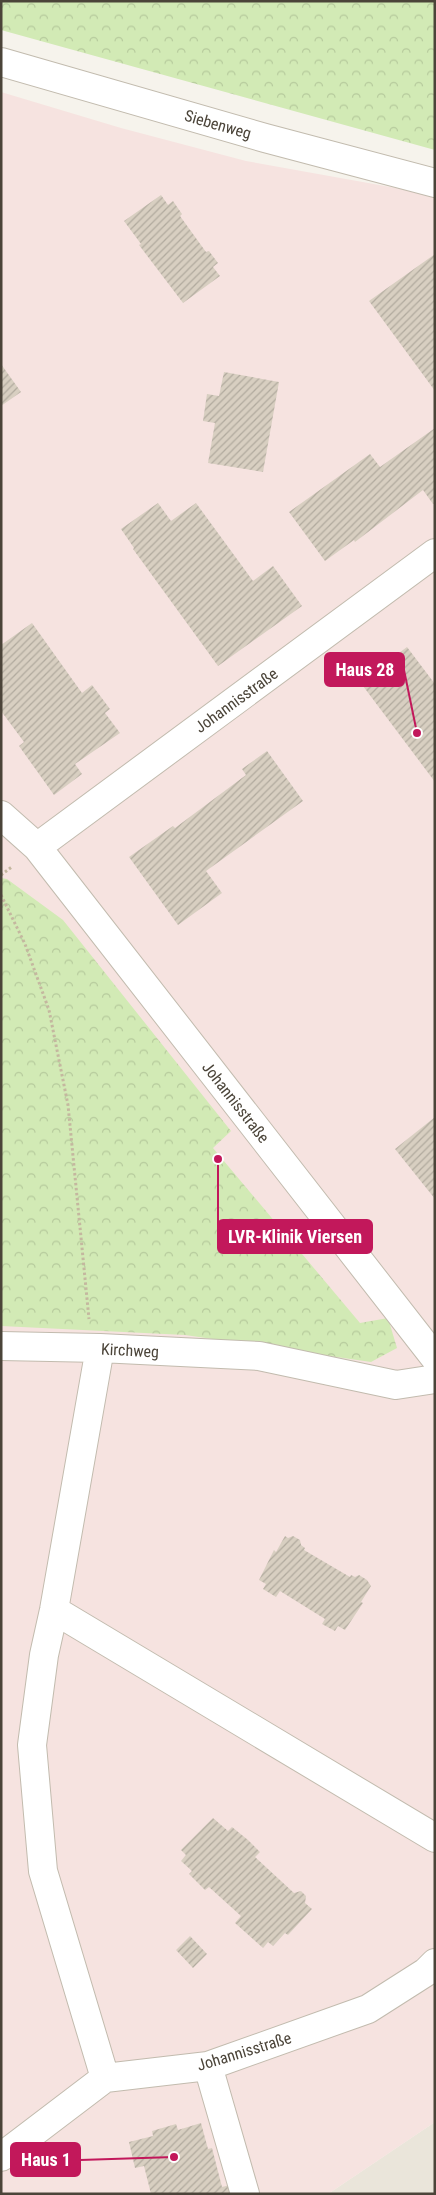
<svg xmlns="http://www.w3.org/2000/svg" width="436" height="2195" viewBox="0 0 436 2195" font-family="'Roboto Condensed',sans-serif">
<defs>
<pattern id="park-crowns" width="20" height="18" patternUnits="userSpaceOnUse" patternTransform="scale(1.25)"><rect width="20" height="18" fill="#d2eab5"/><path d="M2 6a3 3 0 1 1 6 0M12 15a3 3 0 1 1 6 0" fill="none" stroke="#b6ca9c"/></pattern>
<pattern id="building-hatch" width="6" height="6" patternUnits="userSpaceOnUse" patternTransform="scale(1.25)"><rect width="6" height="6" fill="#d8cfc1"/><path d="M-1 1l2-2M0 6l6-6M5 7l2-2" fill="none" stroke="#b1aa9e"/></pattern>
</defs>
<rect width="100%" height="100%" fill="#f6f3ec"/>
<path fill="#eae5da" d="M435,2122V2194H328Z"/>
<path fill="#f6e3e0" d="M1,92L121,128L246,161L435,195V2122L328,2194H1Z"/>
<path fill="url(#park-crowns)" d="M1,1H435V150L1,30Z
M1,878L7,879L63,920L231,1131L213,1148L360,1323L388,1318L397,1348L371,1362L185,1335L1,1326Z"/>
<path fill="url(#building-hatch)" d="M161,195L168,205L173,201L182,214L180,216L206,252L209,251L218,263L213,267L220,276L183,303L139,245L141,244L124,221Z
M435,254V391L369,301Z
M1,364L21,392L1,406Z
M224,372L279,382L263,472L208,463L215,423L203,421L207,394L219,396Z
M435,428V503L433,504L423,490L355,542L354,540L325,561L289,512L370,454L380,467Z
M158,503L171,521L196,503L253,581L273,566L302,606L218,666L133,549L134,548L121,529Z
M32,623L82,693L92,685L110,709L105,713L120,733L75,764L82,774L54,795L19,746L24,742L1,711V645Z
M407,647L435,684V782L360,682Z
M267,751L303,801L206,871L222,893L178,925L129,857L173,826L175,828L246,775L242,769Z
M435,1117V1199L395,1149Z
M285,1536L288,1538L293,1536L300,1540L301,1545L305,1548L304,1550L350,1577L351,1575L355,1577L359,1575L367,1580L371,1586L361,1602L363,1603L345,1630L338,1626L335,1631L322,1624L325,1619L280,1591L276,1597L263,1589L266,1584L259,1580L274,1550L276,1552Z
M213,1818L228,1831L232,1827L248,1840L260,1852L255,1857L294,1893L301,1891L306,1896L305,1903L312,1909L288,1935L285,1933L273,1946L268,1942L263,1948L235,1923L241,1916L209,1887L205,1890L189,1874L192,1871L181,1861L186,1855L181,1850Z
M190,1936L207,1954L193,1968L176,1950Z
M201,2123L208,2149L212,2148L222,2187L230,2185L232,2194H151L144,2166L135,2168L129,2142L153,2136L152,2131L176,2124L178,2130Z"/>
<g fill="none" stroke-linecap="round" stroke-linejoin="round">
<defs>
<path id="minor" d="M1,62L265,138L435,183
M435,553L37,847L435,1358
M1,815L37,847
M1,1346L100,1348L259,1356L396,1385L435,1379
M100,1348L54,1610L44,1655L32,1745L43,1871L105,2078
M54,1610L435,1838
M208,2066L245,2194
M1,2157L105,2078L208,2066L368,2009L426,1972L435,1963"/>
</defs>
<use href="#minor" stroke="#c2bbae" stroke-width="30"/>
<path stroke="#c4b79f" stroke-width="3" stroke-dasharray="2.5 2.5" stroke-linecap="butt" d="M1,875L13,866
M1,895L25,944L49,1010L68,1105L89,1319"/>
<use href="#minor" stroke="#fff" stroke-width="28"/>
</g>
<g text-anchor="middle" stroke-width="4.5" stroke-linejoin="round" paint-order="stroke">
<g font-size="16" fill="#4b4439" stroke="#fff">
<text transform="translate(218 124) rotate(16)" y="6">Siebenweg</text>
<text transform="translate(236 700) rotate(-36)" y="6">Johannisstraße</text>
<text transform="translate(236 1102) rotate(52)" y="6">Johannisstraße</text>
<text transform="translate(130 1350) rotate(3)" y="6">Kirchweg</text>
<text transform="translate(244 2051) rotate(-17)" y="6">Johannisstraße</text>
</g>
</g>
<path fill="none" stroke="#c2185b" stroke-width="2" d="M417 733L404 670M218 1159L218 1236M174 2157L80 2160"/>
<g fill="#c2185b" stroke="#fff" stroke-width="2">
<circle cx="417" cy="733" r="5"/>
<circle cx="218" cy="1159" r="5"/>
<circle cx="174" cy="2157" r="5"/>
</g>
<g fill="#c2185b" stroke="#c2185b" stroke-width="2">
<rect x="325" y="653" width="79" height="33" rx="5"/>
<rect x="218" y="1220" width="154" height="33" rx="5"/>
<rect x="11" y="2143" width="69" height="33" rx="5"/>
</g>
<g font-size="18" text-anchor="middle" font-weight="bold" fill="#fff">
<text x="365" y="676">Haus 28</text>
<text x="295" y="1243">LVR-Klinik Viersen</text>
<text x="46" y="2166">Haus 1</text>
</g>
<rect width="436" height="2195" fill="none" stroke="#4b4439" stroke-width="5"/>
</svg>
